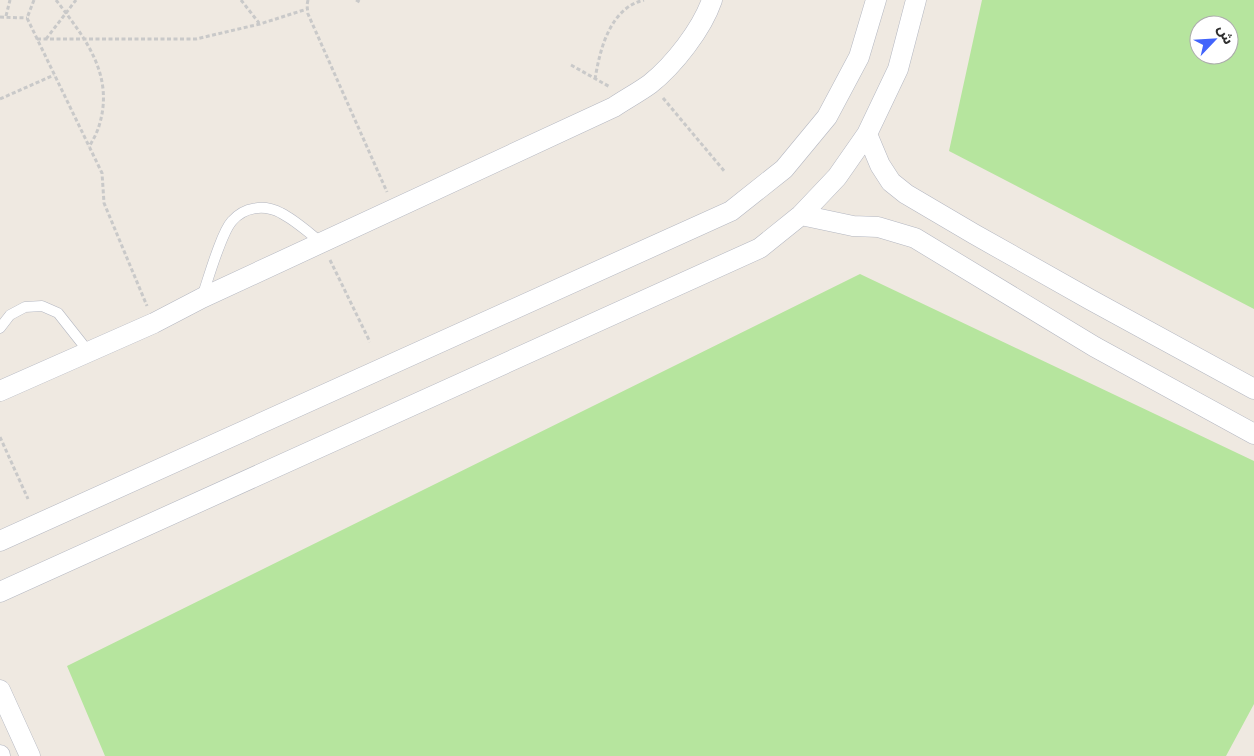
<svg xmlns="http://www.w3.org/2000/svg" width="1254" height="756" viewBox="0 0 1254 756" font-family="Ubuntu,'Noto Sans Arabic',sans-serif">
<rect width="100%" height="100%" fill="#efe9e1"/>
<path fill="#b6e59e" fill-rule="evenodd" d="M982,0H1254V309L949,151ZM1199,25H1229V55H1199Z
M860,274L1254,461V704L1226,756H105L67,666Z"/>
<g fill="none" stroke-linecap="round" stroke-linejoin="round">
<defs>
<path id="service" d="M202,297C208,280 221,233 232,221C244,207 264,204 281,213C295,220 309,233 322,243
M0,328L10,315L25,307L42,306L58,313L88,351"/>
<path id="minor" d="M867,134L880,165L891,182L906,194L974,234L1091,300L1254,389
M801,215L853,226L878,227L915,238L1095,347L1254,434
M0,391L154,323L202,298L614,107C626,99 639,92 650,84C674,65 702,29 712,0
M0,541L731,211L784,169L827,117L859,57L876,0
M0,592L760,248L801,215L837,177L867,134L898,69L916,0
M0,690L30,756
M0,755V756"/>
</defs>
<use href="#service" stroke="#b4b7c1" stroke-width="11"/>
<use href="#minor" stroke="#b4b7c1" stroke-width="21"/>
<path stroke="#c9c9c9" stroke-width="3" stroke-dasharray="4 2.5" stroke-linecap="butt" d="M34,0L27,18L102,173L104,203L147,306
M56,0C85,38 115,75 99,126C97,133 93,140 89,147
M241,0L259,23
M308,0L307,5L308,14L387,192
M356,0L360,2
M6,16L10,0
M0,17L27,18
M37,39H196L260,24L307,9
M46,39L76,0
M571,65L610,87
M595,79C600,49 610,8 644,0
M663,98L725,172
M0,99L54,75
M330,260L370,342
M0,437L28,499"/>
<use href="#service" stroke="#fff" stroke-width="10"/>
<use href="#minor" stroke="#fff" stroke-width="20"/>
</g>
<g transform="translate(1214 40) rotate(65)"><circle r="24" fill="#ffffff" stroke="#ababab"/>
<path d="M0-4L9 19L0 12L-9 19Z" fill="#4264fb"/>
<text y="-8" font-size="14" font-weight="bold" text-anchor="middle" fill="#2e2e2e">ش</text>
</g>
</svg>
